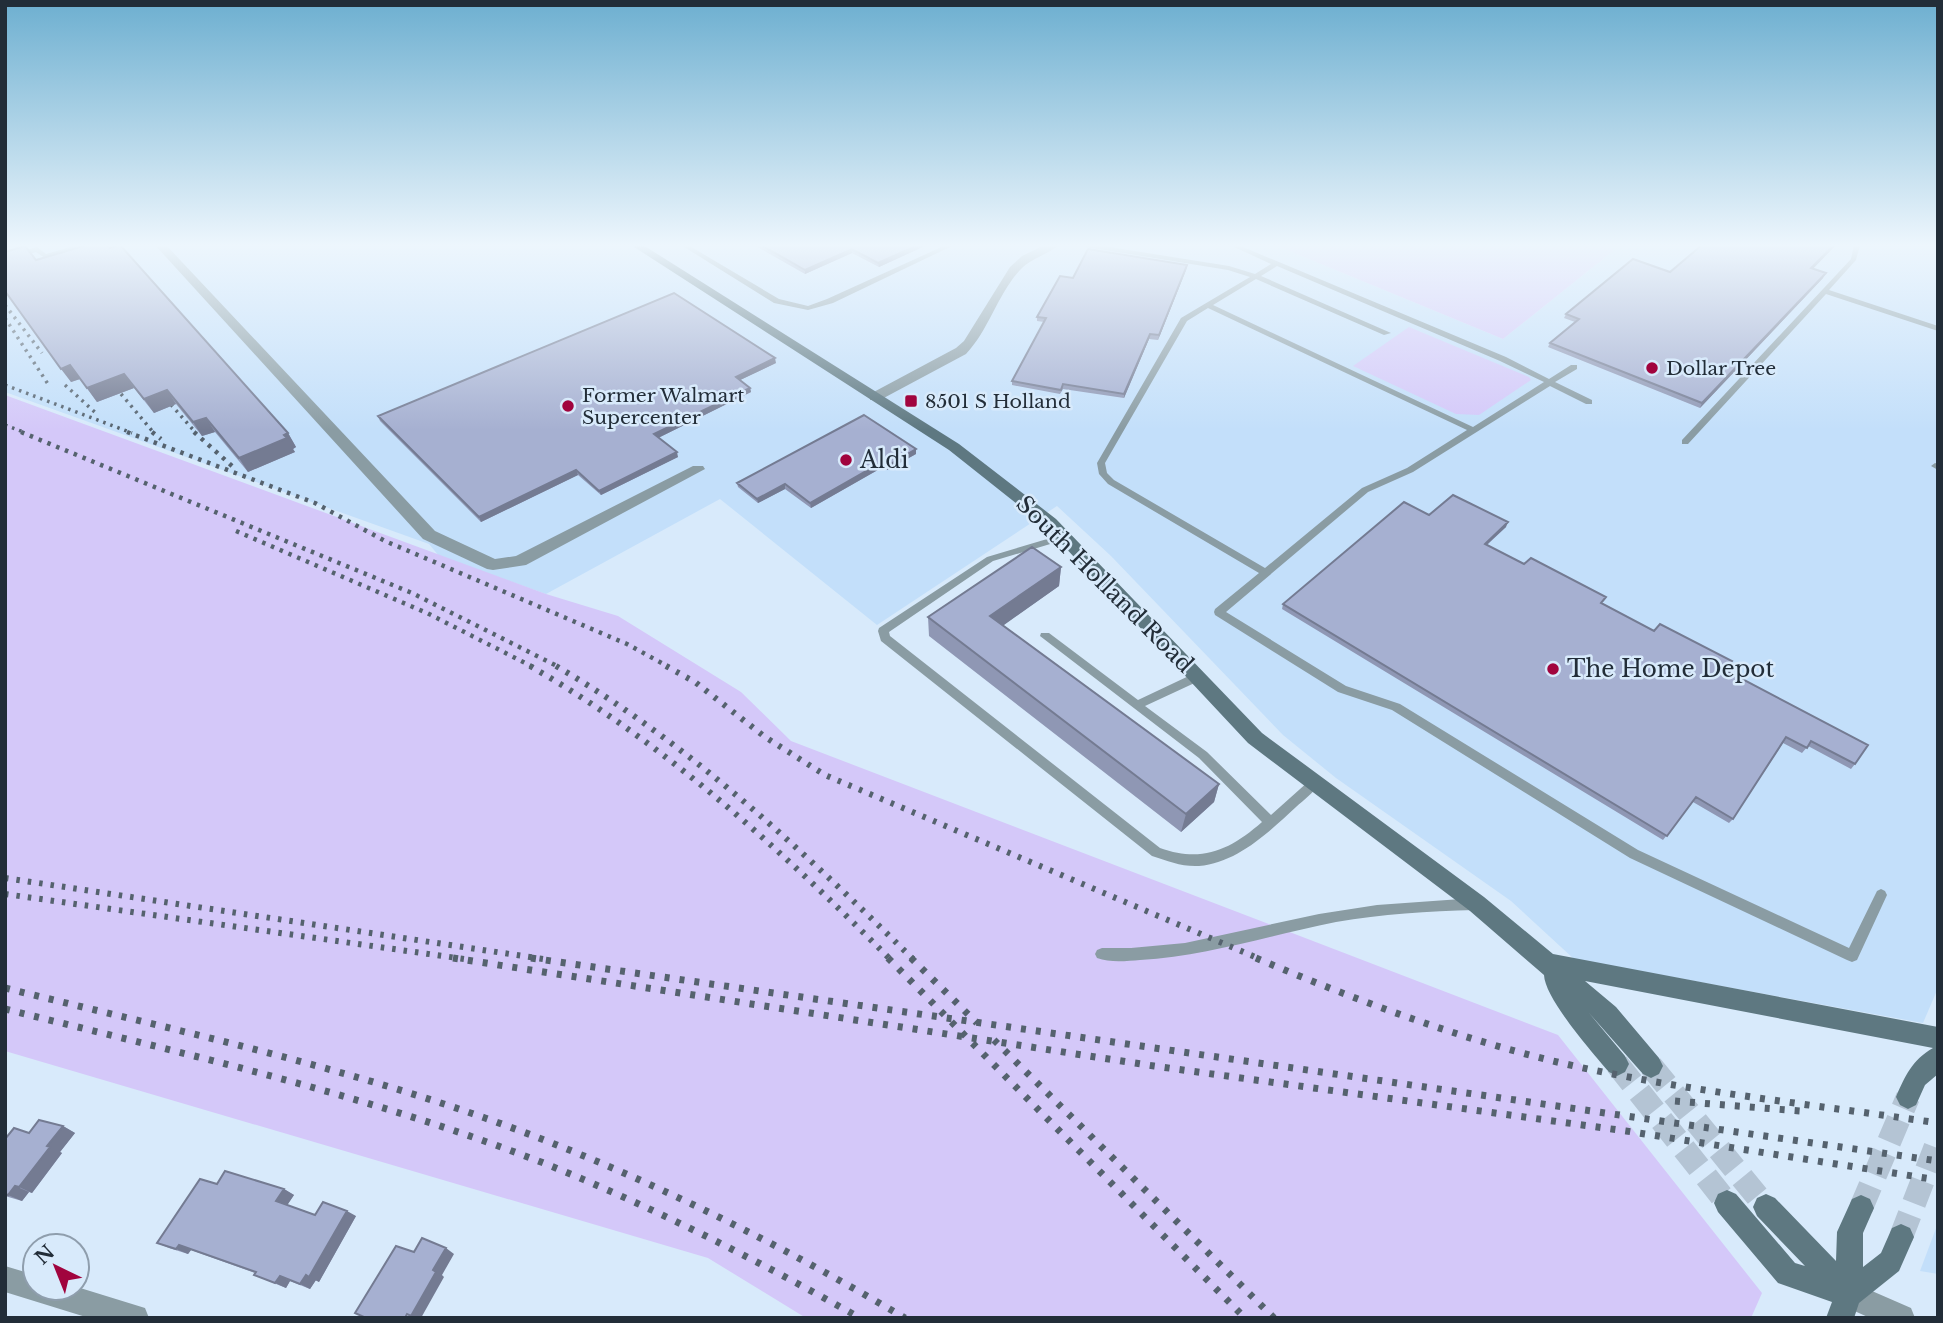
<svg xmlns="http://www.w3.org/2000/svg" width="1943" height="1323" viewBox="0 0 1943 1323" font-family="'Libre Baskerville',serif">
<rect width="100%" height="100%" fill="#d8eafb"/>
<path fill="#c3dffa" d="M5,245H1275L1503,339L1613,251L1607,245H1938V988L1923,1023L1574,959L1511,901L1336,778L1283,735L1111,556L1057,506L877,625L720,499L546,594L439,556L429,544L5,392Z
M1938,1223V1274L1920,1271Z"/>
<path fill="#d4c8f9" d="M1275,245H1607L1613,251L1503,339Z
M1409,327L1529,377L1531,380L1479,415L1456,414L1353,366Z
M5,395L546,594L618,616L741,692L791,741L1558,1035L1762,1293L1751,1318H806L708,1258L5,1051Z"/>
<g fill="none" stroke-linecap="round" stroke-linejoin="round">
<path stroke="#b4c4d4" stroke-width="24" stroke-dasharray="24 12" stroke-linecap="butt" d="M1617,1064L1727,1203
M1651,1066L1766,1207
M1861,1208L1908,1097
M1901,1237L1938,1141"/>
<path fill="#8a9ca3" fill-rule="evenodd" d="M78,245H88L45,258L36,252L5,261V257L37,247L46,254Z
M95,245H116L102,250Z
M681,245H688L779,299L808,306L827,299L946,245H954L833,303L808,310L774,303Z
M1083,245H1097L1229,266L1255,274L1271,264L1230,245H1238L1506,357L1549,379L1571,365H1577V369L1555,382L1592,400V404H1586L1550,386L1413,472L1368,492L1226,612L1346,686L1400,704L1638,850L1849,948L1877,891L1881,889L1885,891L1887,895L1857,960L1852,962L1847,960L1630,858L1392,710L1338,692L1215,615L1214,612L1215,609L1259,573L1108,484L1099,474L1097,463L1181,318L1250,277L1228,270L1086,247ZM1277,266L1500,361L1544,382L1473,427L1213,305L1256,279L1384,335L1391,333L1261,276ZM1208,308L1467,430L1407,468L1362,488L1265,568L1114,480L1107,473L1105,463L1187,321Z
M1854,245H1860L1856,260L1829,290L1938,326V331L1826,294L1688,444H1682V440L1851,259Z
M1935,463L1938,464V470L1931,466Z
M1064,534L1069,537L1067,539L993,561L889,632L890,636L1160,848C1202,863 1230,850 1262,822L1199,758L1040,636L1041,633H1049L1138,700L1193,674H1201L1202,677L1201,680L1145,706L1207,752L1271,815L1309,781L1313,779L1317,781L1319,784C1313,793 1304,800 1296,807C1269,832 1237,863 1199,866C1182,867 1168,861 1152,856L881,641L878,631L879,628L987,557Z
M1475,898L1479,900L1481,904L1479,908L1475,910C1428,911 1382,914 1336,922C1270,935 1207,956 1140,960C1127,961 1110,963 1097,958L1095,954L1097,950L1102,948H1131L1185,943L1319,914L1377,905Z"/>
<path fill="#8a9ca3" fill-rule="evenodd" d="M155,245H166L435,531L495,559L516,556L693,466H703L705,469L526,565L493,570L487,569L423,539Z
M1045,245H1059C1047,255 1032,258 1021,269C998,293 989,330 966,354L880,400H870V394L956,348L964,341L1010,267L1022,256Z
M5,1266L35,1275V1288L77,1287L145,1308L149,1318H89L5,1292Z
M1849,1281L1911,1308L1915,1318H1870L1839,1304L1836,1294L1839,1284Z"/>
<path fill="#5e7881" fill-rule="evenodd" d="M631,245H643L959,444L1056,519L1262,733L1484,897L1553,954L1938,1027V1074L1925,1085L1916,1105L1908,1109L1900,1105L1896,1097C1905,1076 1912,1060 1933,1048L1585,981L1616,1007L1659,1058L1663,1066L1659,1074L1651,1078L1643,1074L1589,1013L1625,1056L1629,1064L1625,1072L1617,1076L1609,1072C1592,1052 1545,999 1544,975L1470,911L1248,743L1046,527L949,450Z
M1727,1190L1736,1194L1795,1263L1805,1266L1757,1216L1753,1207L1757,1198L1766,1194L1775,1198L1836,1261L1837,1232L1852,1199L1861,1195L1870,1199L1874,1208L1863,1233V1267L1881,1253L1892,1228L1901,1224L1910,1228L1914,1237L1899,1271L1859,1303L1854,1318H1826L1832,1302L1778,1283L1718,1212L1714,1203L1718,1194Z"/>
<path stroke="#55626e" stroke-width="3.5" stroke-dasharray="2.5 5" stroke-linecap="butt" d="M5,305L42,353
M5,318L48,384
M5,385L132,433
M65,385L98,415
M121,394L154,433
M166,399L196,433
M5,425L26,433"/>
<path stroke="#55626e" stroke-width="4.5" stroke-dasharray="3.5 6" stroke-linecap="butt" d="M21,432L412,593L559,667
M127,432L315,503L385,541L627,644L669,667
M152,432L161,439
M194,432L232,466
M236,531L427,613L533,667"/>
<path stroke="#55626e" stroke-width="6" stroke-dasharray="3.5 8" stroke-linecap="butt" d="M530,666C666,744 780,849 890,959
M556,666C690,744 803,851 913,959
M666,666L695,682L765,737L825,775L1260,959
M5,878L543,959
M5,894L464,959"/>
<path stroke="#55626e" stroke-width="7" stroke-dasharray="5 10" stroke-linecap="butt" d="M453,958L1154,1066L1626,1131L1938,1180
M531,958L1938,1161
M888,958L1245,1318
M911,958L977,1023
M1256,958C1370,1006 1491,1051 1613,1074C1720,1095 1830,1107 1938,1123
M5,988C166,1028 329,1063 485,1118C632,1170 771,1239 905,1318
M5,1009C185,1054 368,1095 541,1162C651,1206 757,1260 860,1318
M994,1040L1274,1318
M1675,1101L1800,1111"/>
</g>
<path fill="#8f97b4" d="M754,245H927L879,267L852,253L805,274Z
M1836,245L1812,269L1823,278L1700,408L1548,347L1550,343L1575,322L1564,318L1566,314L1670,272Z
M36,260L288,433L296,447L293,449L295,452L248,472L215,432L202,436L176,404L154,413L134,388L97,402L80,379L71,382Z
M1187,265L1186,270L1158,340L1149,339L1124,398L1063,389L1060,394L1012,385V381L1044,322L1037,321V317L1073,278Z
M776,363L740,380L750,388L751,392L658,438L678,457L601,495L578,475L481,522L380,421L378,416Z
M916,454L887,470L883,467L811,508L785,489L758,503L738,487L737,483Z
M1429,515L1506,527L1487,545L1602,603L1725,670L1855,764L1851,769L1808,746L1802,753L1783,743L1733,819L1729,823L1693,802L1663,840L1282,609L1283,604Z
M1061,567L1059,586L1003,625L1219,784L1214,802L1181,832L929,636L928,617Z
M63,1126L75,1133L60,1152L62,1153L32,1193L29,1192L22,1201L5,1196V1139L29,1133Z
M217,1184L284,1189L294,1195L287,1205L315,1215L356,1216L319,1282L316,1280L310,1289L290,1281L286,1288L254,1275L255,1273L191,1250L188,1254L169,1248L157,1243Z"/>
<path fill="#747b92" d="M918,245H927L879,267L878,263Z
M1834,245H1836L1809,273L1811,268Z
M852,249V253L805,274V270Z
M1187,265L1186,270L1158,340L1159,335Z
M1826,273L1823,278L1700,408L1702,403Z
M1150,334L1149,339L1124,398V394Z
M775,358L776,363L736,382V377Z
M70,365L80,379L71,382L61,369Z
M124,374L134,388L97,402L87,388Z
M750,388L751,392L656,439L654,434Z
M167,390L176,404L154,413L144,399Z
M206,418L215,432L202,436L193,422Z
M288,433L296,447L293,449L295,452L248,472L239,458Z
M916,449V454L887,470V466Z
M677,452L678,457L601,495L599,491Z
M882,462L883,467L811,508L810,503Z
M576,470L578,475L481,522L479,517Z
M785,484V489L758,503L757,499Z
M1508,522L1506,527L1483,548L1485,544Z
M1061,567L1059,586L990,635V616Z
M1219,784L1214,802L1181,832L1186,814Z
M63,1126L75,1133L60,1152L62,1153L32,1193L19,1187L47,1146Z
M15,1186L29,1192L22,1201L8,1195Z
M284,1189L294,1195L286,1207L276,1201Z
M347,1211L356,1216L319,1282L309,1277Z
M179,1245L191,1250L188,1254L176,1249Z
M446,1248L454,1254L442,1275L444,1277L421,1318H414L411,1316L433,1270Z
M306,1275L316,1280L310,1289L300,1284Z
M280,1276L290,1281L286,1288L275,1283Z"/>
<path fill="#a6b0d1" stroke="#747b92" stroke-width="2" d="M87,245H107L110,248L120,245L288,433L284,435L287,438L239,458L206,418L193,422L167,390L144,399L124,374L87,388L70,365L61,369L5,291V252L25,246L36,260Z
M761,245H918L878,263L852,249L805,270Z
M1702,245H1834L1811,268L1826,273L1702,403L1550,343L1579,319L1566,314L1633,259L1670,272Z
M1088,249L1187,265L1159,335L1150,334L1124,394L1063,384L1061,390L1012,381L1046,318L1037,317L1060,276L1073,278Z
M674,293L775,358L736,377L750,388L654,434L677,452L599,491L576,470L479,517L378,416Z
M864,415L916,449L887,466L882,462L810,503L785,484L757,499L737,483Z
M1453,495L1508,522L1485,544L1524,564L1531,558L1606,597L1601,603L1654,631L1660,624L1732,661L1725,670L1868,745L1855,764L1811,741L1807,748L1786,737L1733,819L1696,797L1667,836L1283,604L1404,502L1429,515Z
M1032,547L1061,567L990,616L1219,784L1186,814L928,617Z
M39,1120L63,1126L47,1146L50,1147L19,1187L15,1186L8,1195L5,1194V1139L14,1128L29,1133Z
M225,1171L284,1189L276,1201L315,1215L323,1202L347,1211L309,1277L306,1275L300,1284L280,1276L275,1283L254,1275L256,1272L179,1245L176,1249L157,1243L200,1179L217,1184Z
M422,1238L446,1248L433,1270L436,1272L411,1316L407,1314L405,1318H366L355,1313L396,1246L414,1252Z"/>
<linearGradient id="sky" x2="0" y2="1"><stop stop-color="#6dafd0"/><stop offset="0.57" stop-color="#edf6fd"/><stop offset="1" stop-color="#edf6fd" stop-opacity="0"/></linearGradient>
<rect width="1943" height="430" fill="url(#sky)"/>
<g fill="#a1043e" stroke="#d8eafb" stroke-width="2.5">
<circle cx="1652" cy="368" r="7"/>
<rect x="904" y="394" width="14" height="14" rx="3.5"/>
<circle cx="568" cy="406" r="7"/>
<circle cx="846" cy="460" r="7"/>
<circle cx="1553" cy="669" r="7"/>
</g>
<g text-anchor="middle" stroke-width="5" stroke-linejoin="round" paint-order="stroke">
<g font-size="19" fill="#222d38" stroke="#d8eafb" text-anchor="start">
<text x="1666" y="375">Dollar Tree</text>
<text x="582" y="402">Former Walmart<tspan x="582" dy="22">Supercenter</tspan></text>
<text x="925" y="408">8501 S Holland</text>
</g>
<g font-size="23" fill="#222d38" stroke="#d8eafb" text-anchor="start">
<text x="860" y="468">Aldi</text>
<text x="1567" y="677">The Home Depot</text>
</g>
<g font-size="23" fill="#222d38" stroke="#d8eafb">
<text transform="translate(1105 584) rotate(45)" y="8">South Holland Road</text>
</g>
</g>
<rect width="1943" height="1323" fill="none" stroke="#222d38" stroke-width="14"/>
<g transform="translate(56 1267) rotate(317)"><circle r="33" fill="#d8eafb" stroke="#8f9ead" stroke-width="2"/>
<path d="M0-5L12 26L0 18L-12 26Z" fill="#a1043e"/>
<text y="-10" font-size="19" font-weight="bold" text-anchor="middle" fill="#222d38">N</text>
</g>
</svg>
